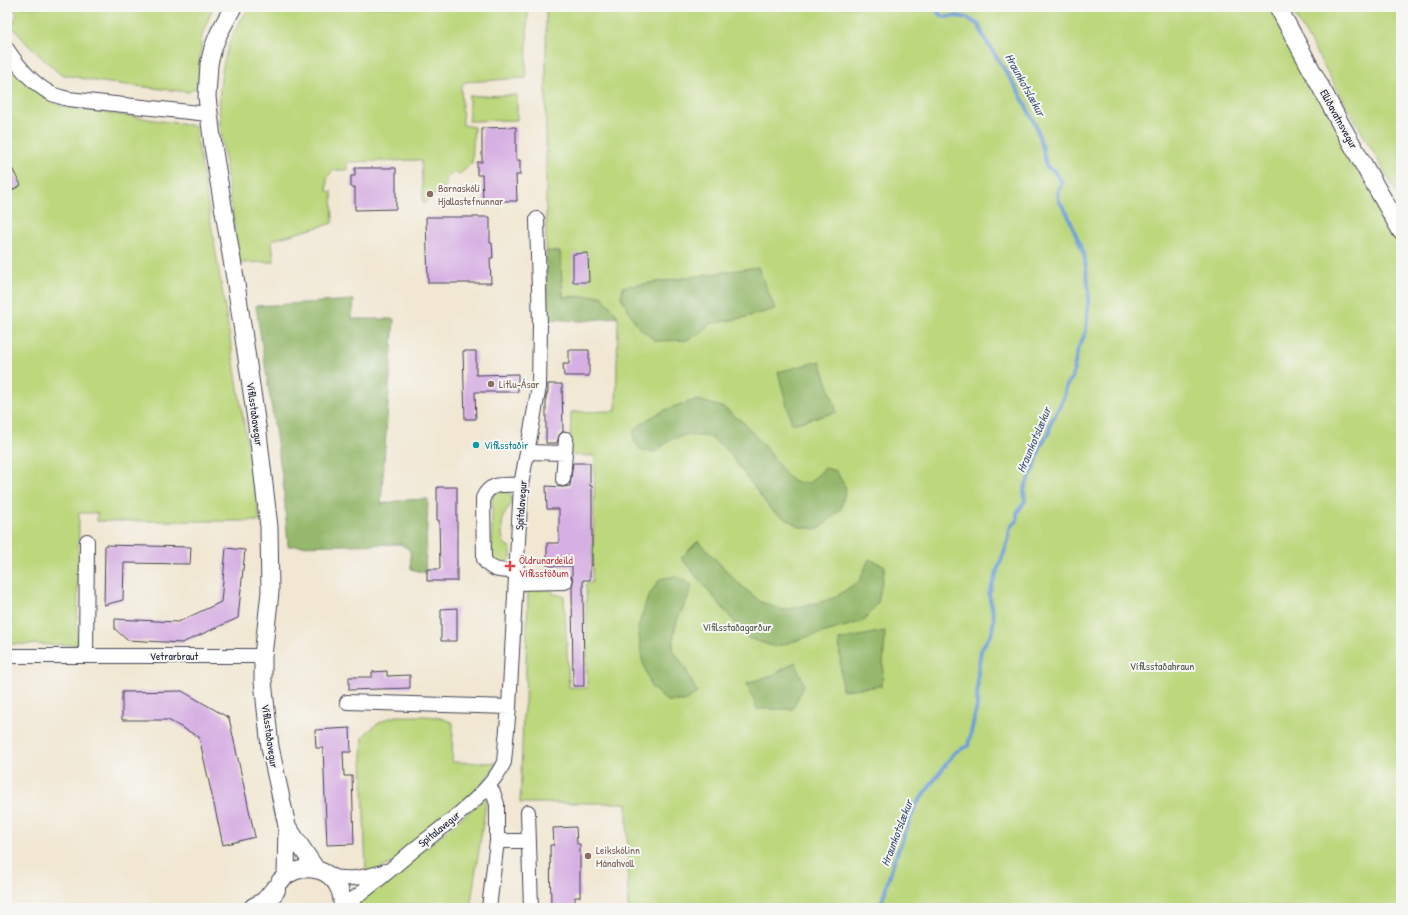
<svg xmlns="http://www.w3.org/2000/svg" width="1408" height="915" viewBox="0 0 1408 915" font-family="'Patrick Hand',sans-serif">
<rect width="100%" height="100%" fill="#f6f6f2"/>
<filter id="ink" filterUnits="userSpaceOnUse"><feTurbulence type="fractalNoise" baseFrequency=".025" numOctaves="2"/><feDisplacementMap in="SourceGraphic" scale="8" xChannelSelector="R" yChannelSelector="G"/><feConvolveMatrix kernelMatrix="1 2 1 2 8 2 1 2 1" color-interpolation-filters="sRGB"/></filter>
<filter id="wash" filterUnits="userSpaceOnUse"><feTurbulence type="fractalNoise" baseFrequency=".012" numOctaves="4" result="noise"/><feDisplacementMap in="SourceGraphic" scale="16" xChannelSelector="R" yChannelSelector="G"/><feGaussianBlur stdDeviation="0.9" result="paint"/><feColorMatrix in="noise" values="0 0 0 0 0 0 0 0 0 0 0 0 0 0 0 0 0 1.4 0 .05"/><feComposite in="paint" operator="in"/></filter>
<g filter="url(#wash)">
<rect width="100%" height="100%" fill="#f1e7d2"/>
<path fill="#bcd77c" stroke="#6f7c5c" d="M12,7H213L202,35L198,84L194,89L189,92L101,82L60,74L27,44L12,26L17,14Z
M250,7H528L526,78L465,82L461,87L463,125L474,127L472,163L460,174C451,171 444,176 446,186L423,204L421,160L347,162V170H334L327,177V191L332,192L333,223L272,240L274,262L239,263L220,125C218,88 221,51 241,20C244,15 247,11 250,7Z
M546,7H1274L1401,250V908H628L627,803H520L523,714L525,702L528,590L550,588L554,594L564,596L569,687L587,688L586,583H592L595,456L570,455L571,412L616,411L618,317L602,296L563,297L560,252L546,251Z
M1290,7H1401V200L1398,195Z
M7,50L61,106L195,126L260,521H97V513H79L77,645L7,644Z
M517,95V120L469,121V96Z
M505,490L509,492L512,500L511,504L503,517L502,526V535L504,543L511,549V558C503,566 493,564 492,553V499L496,491Z
M397,716C417,717 435,713 453,723L452,762L497,763L483,783L395,862L366,874L362,756L363,736C374,726 382,719 397,716Z
M487,797L470,908H352Z"/>
<path fill="#95b86c" stroke="#5c6d54" d="M546,251L560,252L563,297L602,296L618,317L582,321L547,319Z
M758,267L775,309L743,318L709,324L701,333L687,340L656,341L638,327L621,297L623,287Z
M354,300L352,319H394L381,504L403,500L428,499L425,573L411,569L410,550L400,544L288,546L283,482L256,306Z
M820,361L837,412L792,424L778,372Z
M698,400L724,408L744,423L770,453L786,475L794,482L809,483L825,468L836,471L846,488L841,509L819,529L800,527L771,510L726,449L710,437L686,435L671,439L655,452L642,451L634,441V430C654,413 673,405 698,400Z
M698,541L738,583L761,602L783,610L814,604L836,597L860,580L869,559L885,566L878,602L864,621L804,638L775,647L748,638L681,558Z
M675,576L692,585L687,600L678,618L674,632L673,650L686,669L697,693L684,701H667L651,687L642,659L638,627L648,597L660,579Z
M885,631L882,686L842,690L839,640Z
M795,662L804,684L793,709H757L747,683L773,675Z"/>
<g fill="none" stroke-linecap="round" stroke-linejoin="round">
<path stroke="#6d9ed7" stroke-width="4" d="M880,908L893,864L916,805L955,752L968,746L977,706L978,671L981,650L992,632L994,618L989,594L1008,541C1011,531 1006,528 1017,521V513L1025,501C1025,498 1024,495 1024,492C1025,483 1032,474 1035,465C1039,454 1039,443 1049,434L1050,424L1063,400L1067,384L1072,378L1078,349L1086,332L1089,290L1084,254L1067,213L1059,201L1058,193L1062,182L1054,171L1046,166L1043,149L1036,126L1020,94L983,36L979,25L967,18L958,16L944,17L939,14L937,11L939,7"/>
</g>
<g id="blocks">
<path fill="#d7b0e3" d="M516,127V160H520V175H516L517,201H483L482,175H477V162H482V128Z
M7,159L21,185L7,193Z
M355,168H396V209L355,210V187H351V176H355Z
M426,217H490V243H492L493,258H490L491,283H428Z
M588,253L589,282H573V254Z
M569,350H589V376H564L563,364H569Z
M463,351H476V375L518,374V392H475L476,419H465Z
M548,384H562L563,431L559,435L557,443H546V397L548,391Z
M573,463H590V486H592V566H590V580H583L584,686H573L572,587L573,582L572,577V566H547V543H559V509H547L546,486L563,487L570,486Z
M437,487H457V581H427V569H440L439,520H437Z
M105,545L191,547L190,564L124,563L123,600L104,605Z
M226,548L245,550L238,618L182,643L127,640L115,629V619L178,622L221,602Z
M457,608V641H441V609Z
M387,671V676L410,675V688L349,690V677H372V672Z
M182,691L229,718L255,837L223,845L199,737L168,720H122V692Z
M350,728L351,752H343L344,776H352L354,844L327,845L323,748H316L315,730Z
M576,827L577,844H580V897H575V908H551L550,845H554L553,828Z"/>
</g>
</g>
<g filter="url(#ink)">
<use href="#blocks" fill-opacity="0" stroke="#414052" stroke-width="1"/>
<g fill="none" stroke-linecap="round" stroke-linejoin="round">
<defs>
<path id="minor" d="M7,49C18,66 32,83 50,93C55,96 62,97 68,99L208,114
M527,452L565,453
M563,479L566,439
M517,571C503,571 491,572 484,559L483,498C490,481 506,485 521,485
M516,583L565,582
M7,656H263
M86,656L87,541
M347,702L509,707
M487,787L493,792L497,804V841L489,908
M528,812L531,908
M497,841H529
M329,876C349,881 366,877 386,871
M342,907C369,889 392,868 416,848C443,826 490,794 504,762L509,707L521,485L539,387L540,325L537,219"/>
<path id="major" d="M233,7L219,33L213,48L209,64L207,97L213,146L236,284L258,433L269,527L270,592L263,656V681L270,747L287,826L286,875
M1278,7L1340,123L1401,231
M287,826L316,869
M280,881C305,856 345,871 342,908"/>
<path id="highway" d="M254,908L265,902L275,890"/>
</defs>
<use href="#minor" stroke="#414052" stroke-width="16"/>
<use href="#major" stroke="#414052" stroke-width="19"/>
<use href="#highway" stroke="#414052" stroke-width="22"/>
<use href="#minor" stroke="#fff" stroke-width="14"/>
<use href="#major" stroke="#fff" stroke-width="17"/>
<use href="#highway" stroke="#fff" stroke-width="20"/>
</g>
</g>
<g fill="#8d6e63" stroke="#f6f6f2" stroke-width="1.5">
<circle cx="430" cy="194" r="4"/>
<circle cx="491" cy="384" r="4"/>
<circle cx="588" cy="856" r="4"/>
</g>
<circle fill="#0f9aa8" stroke="#f6f6f2" stroke-width="1.5" cx="476" cy="445" r="4"/>
<path fill="#e0444e" stroke="#f6f6f2" stroke-width="1.5" d="M508 560h4v4h4v4h-4v4h-4v-4h-4v-4h4z"/>
<g text-anchor="middle" stroke-width="4" stroke-linejoin="round" paint-order="stroke">
<g font-size="11" fill="#22223b" stroke="#f6f6f2">
<text transform="translate(1339 119) rotate(61)" y="4">Elliðavatnsvegur</text>
<text transform="translate(255 414) rotate(82)" y="4">Vífilsstaðavegur</text>
<text transform="translate(521 505) rotate(-86)" y="4">Spítalavegur</text>
<text x="174" y="660">Vetrarbraut</text>
<text transform="translate(270 736) rotate(82)" y="4">Vífilsstaðavegur</text>
<text transform="translate(439 829) rotate(-39)" y="4">Spítalavegur</text>
</g>
<g font-size="11" fill="#785e54" stroke="#f6f6f2" text-anchor="start">
<text x="438" y="192">Barnaskóli<tspan x="438" dy="13">Hjallastefnunnar</tspan></text>
<text x="499" y="388">Litlu-Ásar</text>
<text x="596" y="854">Leikskólinn<tspan x="596" dy="13">Mánahvoll</tspan></text>
</g>
<g font-size="11" fill="#0d838f" stroke="#f6f6f2" text-anchor="start">
<text x="484" y="449">Vífilsstaðir</text>
</g>
<g font-size="11" fill="#be3a42" stroke="#f6f6f2" text-anchor="start">
<text x="519" y="564">Öldrunardeild<tspan x="519" dy="13">Vífilsstöðum</tspan></text>
</g>
<g font-size="11" fill="#50584e" stroke="#f6f6f2">
<text x="737" y="631">Vífilsstaðagarður</text>
<text x="1162" y="670">Vífilsstaðahraun</text>
</g>
<g font-size="12" font-style="italic" fill="#405479" stroke="#f6f6f2">
<text transform="translate(1025 85) rotate(61)" y="4">Hraunkotslækur</text>
<text transform="translate(1034 440) rotate(-67)" y="4">Hraunkotslækur</text>
<text transform="translate(897 833) rotate(-69)" y="4">Hraunkotslækur</text>
</g>
</g>
<rect width="1408" height="915" fill="none" stroke="#f6f6f2" stroke-width="24"/>
</svg>
